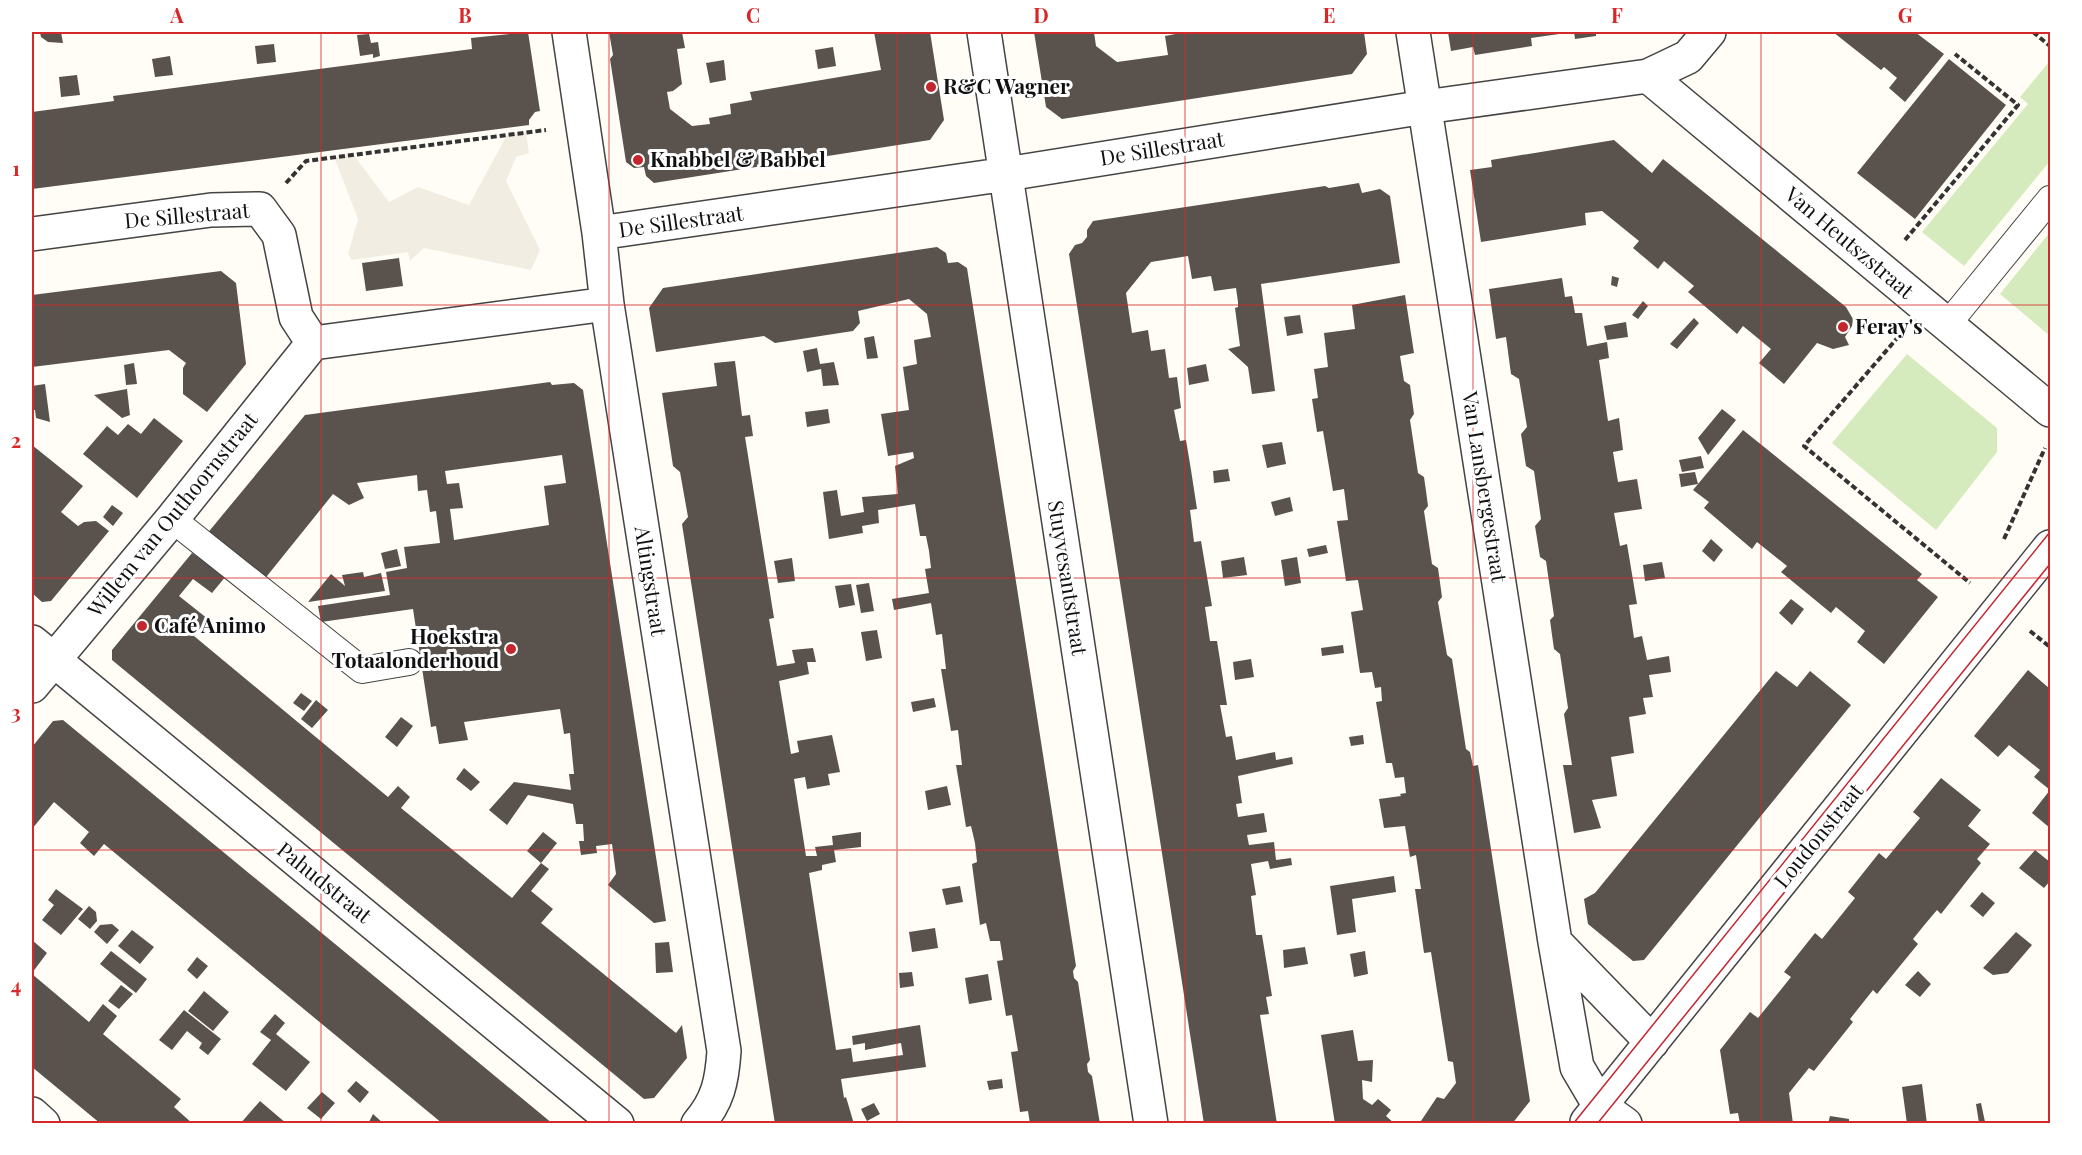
<svg xmlns="http://www.w3.org/2000/svg" width="2082" height="1155" viewBox="0 0 2082 1155" font-family="'Playfair Display',serif">
<rect width="100%" height="100%" fill="#fffdf5"/>
<path fill="#d5ebbd" d="M2049,62L2050,161L1964,266L1922,232L2028,104L2020,97Z
M2050,232V336L2000,294Z
M1907,354L1997,428V452L1936,530L1832,443Z"/>
<path fill="#f1ede2" d="M526,132L529,153L516,157L506,181L540,250L531,270L424,248L410,261L408,252L352,260L348,254L358,219L334,157L353,154L389,202L418,187L469,205L507,135Z"/>
<path fill="#5a524d" fill-rule="evenodd" d="M40,32H61L63,43L48,42L41,37Z
M528,32L540,111L535,112L529,120V125L32,189V112L114,101L113,96L472,49L471,38Z
M609,32H682L685,48L677,49L682,84L673,91L667,92L670,109L692,126L710,124L709,118L731,114L730,104L752,100L750,92L881,70L874,32H930L944,120L930,140L654,183L646,176L644,167L634,168L626,162L610,59L613,55Z
M1034,32H1094L1096,46L1117,62L1168,55L1165,36L1186,32H1364L1367,54L1352,74L1062,119L1046,107Z
M1448,32H1566V33L1531,38L1532,46L1475,55L1473,47L1451,51Z
M1574,32H1596V36L1575,39Z
M1833,32H1915L1944,54L1905,102L1889,88L1897,78L1884,67L1881,70Z
M369,34L371,43L378,42L380,56L373,58V54L360,56L357,35Z
M274,44L276,62L257,64L255,46Z
M833,47L836,66L818,69L815,50Z
M170,56L173,75L155,77L152,59Z
M1949,59L2006,105L1915,219L1857,173Z
M724,60L726,80L710,83L706,63Z
M77,75L80,95L61,97L59,77Z
M1614,140L1652,173L1663,159L1846,307L1853,319L1852,326L1845,337L1849,345L1833,349L1817,343L1784,384L1759,363L1771,349L1743,326L1737,334L1714,314L1688,292L1694,286L1664,261L1658,269L1633,248L1639,241L1602,211L1585,213L1586,225L1481,242L1470,170L1492,167L1491,160Z
M1359,183L1362,193L1380,189L1390,196L1400,263L1261,284L1275,391L1252,394L1248,367L1228,349L1240,346L1235,308L1238,307V302L1236,288L1214,291L1211,276L1192,279L1188,256L1151,262L1126,293L1132,333L1148,330L1151,351L1165,349L1169,378L1177,377L1181,408L1174,410L1180,441L1186,440L1191,470L1197,509L1190,510L1194,542L1201,541L1212,606L1205,607L1210,641H1217L1227,705H1220L1226,737L1232,736L1236,760L1275,752L1276,760L1292,757L1293,764L1238,776L1242,803L1236,804L1238,817L1264,813L1267,832L1247,835L1249,845L1274,842L1276,860L1291,858L1292,865L1270,869L1268,861L1251,864L1256,895L1251,896L1256,935H1262L1272,996L1266,997L1269,1014L1260,1015L1277,1124H1204L1069,254L1075,245L1082,243L1087,237V230L1093,221L1325,186L1329,188Z
M937,247L946,253L948,263L958,262L967,268L1076,966L1073,971L1074,978L1078,982L1090,1060L1087,1064L1088,1072L1092,1076L1100,1124H1030L1028,1111L1020,1112L1011,1052L1018,1051L1012,1015L1006,1016L997,961L1003,960L1000,941H990L986,923L980,925L972,864L977,862L975,843L971,826L966,827L956,765H962L958,730L951,731L941,669H946L942,634L936,635L931,603L894,610L892,599L929,593L925,569L931,568L929,551L926,536H920L915,504L878,510L879,523L862,526L863,533L829,539L823,492L837,490L841,516L864,512L862,497L898,494L895,466L914,458L913,452L888,456L881,414L909,410L903,367L917,364L914,340L931,337L927,314L909,299L858,311L860,323L853,331L775,343L764,336L656,352L649,308L663,288Z
M399,258L403,286L366,291L362,263Z
M221,271L236,283L246,364L207,412L183,394V368L186,363L169,350L32,367V295Z
M1612,276L1619,278L1617,287L1611,285Z
M1562,278L1565,297L1572,296L1575,313H1582L1587,346L1607,342L1609,358L1599,360L1608,421L1619,418L1623,450L1613,452L1618,482L1637,479L1642,509L1614,513L1620,546L1627,544L1637,604L1629,605L1634,638L1642,636L1647,660L1669,656L1671,672L1649,675L1653,697L1643,698L1646,714L1629,717L1634,753L1611,757L1617,796L1592,800L1601,828L1574,833L1563,765H1572L1564,714L1568,708L1560,654L1554,649L1552,635L1550,620L1554,616L1546,561L1540,557L1535,526L1541,519L1534,471L1526,466L1521,434L1527,427L1519,379L1511,374L1506,337L1496,339L1489,289Z
M1405,295L1414,353L1400,356L1404,381L1410,385L1414,414L1410,420L1418,473L1424,477L1426,491L1428,506L1424,511L1432,564L1438,568L1442,597L1438,602L1447,655L1452,659L1466,749L1470,752L1473,766L1478,765L1530,1101L1512,1124H1419L1437,1097L1444,1099L1456,1083L1453,1062L1448,1061L1431,952L1424,953L1415,889H1421L1416,855L1410,857L1405,826L1384,828L1379,799L1401,796L1400,794L1406,793L1404,777L1395,778L1392,763H1386L1376,702L1382,701L1381,687L1375,688L1372,672L1360,673L1351,612L1363,610L1358,580L1346,581L1337,521L1348,520L1344,489L1333,491L1323,431L1317,432L1312,399L1318,398L1314,369L1328,367L1324,333L1355,329L1352,305Z
M1643,301L1648,306L1638,319L1632,315Z
M1300,315L1303,333L1287,336L1284,317Z
M1694,318L1699,323L1677,349L1670,344Z
M1626,322L1628,337L1607,340L1604,326Z
M874,336L878,358L867,359L864,338Z
M817,348L820,364L834,362L839,385L823,386L821,369L807,372L803,351Z
M735,361L742,416L750,415L753,436L745,437L774,618L769,619L777,666L795,663L792,650L813,648L816,662H807L809,674L779,681L791,754L799,752L797,741L832,735L840,772L828,774L830,785L807,789L805,777L794,779L806,856H817L815,847L833,845L832,836L861,832V847L834,850L836,862L822,865V870L809,873L836,1050L851,1048L853,1062L903,1055L901,1043L865,1050V1043L853,1045L852,1036L920,1025L926,1067L841,1079L844,1098L846,1097L854,1124H775L682,524L688,517L680,472L673,466L662,393L717,386L714,363Z
M134,363L137,384L126,385L124,365Z
M1206,364L1209,381L1189,385L1187,368Z
M550,382L552,385L574,383L583,390L666,921L654,923L608,885L616,874L612,844L596,846L597,853L581,855L579,841H584L583,824H576L573,804L528,795L507,825L489,810L514,782L571,790L569,774H574L570,733L564,734L560,709L464,722L468,740L439,744L436,726L431,727L413,609L321,622L318,606L390,595L386,572L407,568L404,547L440,543L436,511L430,512L427,490L418,491L417,475L357,483L364,498L349,505L333,494L263,581L206,535L305,415ZM562,455L566,483L544,486L549,525L454,540L450,509L463,508L459,483L447,484L445,471Z
M45,384L50,422L36,418L35,410H32V386Z
M127,389L130,415L122,418L94,395Z
M828,409L830,423L807,427L805,412Z
M1722,409L1736,420L1708,455L1698,438Z
M154,418L183,441L137,498L83,454L107,426L118,435L128,424L141,434Z
M1743,430L1922,574L1917,580L1938,597L1884,664L1857,642L1865,631L1836,607L1831,613L1781,572L1787,566L1757,542L1752,549L1704,508L1709,502L1693,490Z
M1282,442L1286,464L1267,468L1262,445Z
M32,445L83,486L61,512L78,526L84,522L96,521L109,531L51,601L42,602L32,593Z
M1701,456L1704,468L1682,472L1679,460Z
M1228,469L1230,481L1214,483L1213,471Z
M1695,472L1698,484L1681,487L1679,474Z
M1290,497L1293,511L1275,516L1271,502Z
M112,505L123,513L113,526L103,517Z
M1711,539L1723,550L1714,562L1702,551Z
M1326,545L1328,553L1309,557L1307,549Z
M397,549L401,566L385,569L381,553Z
M192,553L226,576L212,593L193,579L179,596L208,619L194,636L388,797L398,786L410,797L401,808L512,898L541,863L527,851L543,832L557,843L541,863L549,869L531,891L553,909L541,923L676,1033L682,1025L687,1058L654,1098L644,1099L112,660V650Z
M1244,557L1247,575L1223,578L1221,561Z
M1297,557L1301,583L1285,586L1281,560Z
M792,558L795,581L778,583L774,561Z
M1662,562L1665,578L1645,581L1643,565Z
M363,572L364,577L381,573L385,591L308,602L331,574L345,586L342,575Z
M869,583L874,611L861,613L856,585Z
M851,584L855,605L839,608L835,586Z
M1791,599L1804,609L1792,625L1779,613Z
M877,630L882,658L866,661L861,632Z
M1343,645L1344,653L1322,656L1321,648Z
M1251,659L1254,677L1235,680L1233,662Z
M2028,670L2049,688L2050,686V828L2032,813L2050,790L2034,777L2040,770L2009,745L1998,757L1974,736Z
M1776,671L1797,687L1810,671L1851,705L1644,960L1633,961L1588,924L1584,899L1595,893Z
M301,693L312,701L304,711L293,703Z
M934,698L936,707L913,712L911,702Z
M316,700L328,710L312,728L301,719Z
M401,717L413,726L397,747L385,737Z
M63,720L380,981L553,1124H443L104,844L94,856L80,843L89,832L54,802L32,829V747L53,721Z
M1363,735L1364,744L1351,746L1349,737Z
M464,768L480,782L471,791L456,779Z
M1941,778L1981,810L1968,826L1990,844L1977,859L1981,863L1941,914L1937,910L1926,923L1913,939L1918,944L1877,994L1873,990L1850,1019L1853,1022L1814,1071L1809,1068L1789,1093L1793,1124H1740L1738,1113L1730,1114L1720,1050L1750,1012L1758,1018L1791,977L1784,972L1815,933L1822,939L1855,898L1848,892L1879,853L1886,859L1920,818L1913,812Z
M947,786L951,805L928,810L925,791Z
M2035,850L2050,862V881L2044,888L2019,868Z
M1394,876L1396,892L1352,899L1356,932L1337,935L1330,886Z
M960,886L963,902L946,905L942,889Z
M56,889L83,909L61,935L42,920L54,905L48,900Z
M1982,892L1995,903L1983,917L1970,906Z
M89,906L96,912L97,921L90,929L78,919Z
M112,924L119,930L107,944L94,932L100,925Z
M935,928L938,948L912,952L909,932Z
M132,930L154,947L140,964L118,946Z
M2016,932L2032,945L2008,973L1993,975L1983,968Z
M32,940L47,953L32,973Z
M669,942L673,972L656,973L655,943Z
M1305,947L1308,964L1284,968L1283,950Z
M111,951L147,979L136,993L100,964Z
M1365,951L1368,974L1354,977L1350,954Z
M197,957L208,966L197,979L187,970Z
M1918,971L1931,984L1920,997L1905,985Z
M912,972L914,986L900,988L899,973Z
M32,974L89,1022L103,1004L117,1016L103,1034L181,1099L174,1107L193,1124H101L32,1067Z
M988,974L992,1000L969,1004L965,978Z
M121,985L133,994L119,1009L108,1001Z
M204,991L229,1012L213,1031L188,1011Z
M184,1010L221,1039L208,1055L199,1048L202,1043L187,1031L172,1050L159,1040Z
M275,1014L285,1023L276,1034L310,1062L286,1091L252,1064L271,1040L260,1032Z
M1353,1030L1358,1061L1373,1060L1372,1082L1362,1080L1363,1099L1372,1105L1378,1099L1391,1110L1386,1116L1395,1124H1335L1321,1035Z
M1002,1079L1003,1088L989,1090L987,1081Z
M356,1081L369,1092L360,1103L347,1091Z
M1922,1084L1927,1124H1907L1902,1087Z
M322,1092L335,1103L321,1119L307,1108Z
M260,1101L287,1124H240Z
M874,1103L880,1114L867,1121L861,1109Z
M1981,1103L1985,1122L1979,1123L1976,1104Z
M373,1114L384,1124H368Z
M1830,1116L1849,1119V1124H1828Z"/>
<g fill="none" stroke-linecap="round" stroke-linejoin="round">
<defs>
<path id="lane" d="M1947,325L2050,199
M172,519L362,670L409,662"/>
<path id="street" d="M569,32L599,233L607,304L724,1051C722,1081 718,1101 698,1124
M984,32L1151,1124
M1413,32L1555,942L1577,1067L1600,1106L1625,1124
M1648,76L2050,410
M599,233L1007,174L1425,107L1648,76L1688,57L1709,32
M32,234L211,210L260,209L279,235L296,317L313,343
M313,343L607,304
M32,642L617,1124
M32,686L172,519L313,343
M1555,942L1652,1042
M32,1114L43,1124
M1587,1122L2050,547"/>
</defs>
<use href="#lane" stroke="#444" stroke-width="28"/>
<use href="#street" stroke="#444" stroke-width="36"/>
<path stroke="#333" stroke-width="4" stroke-dasharray="6 3" stroke-linecap="butt" d="M2033,32L2050,46
M286,183L306,161L546,130
M1905,240L2018,105L1955,54
M1899,336L1804,446L1970,583
M2004,539L2045,448
M2030,631L2050,647"/>
<use href="#lane" stroke="#fff" stroke-width="26"/>
<use href="#street" stroke="#fff" stroke-width="33"/>
<path stroke="#c4262e" stroke-width="1.5" d="M1573,1124L2050,532
M1597,1124L2050,564"/>
</g>
<path fill="none" stroke="#d62828" stroke-width="1.5" stroke-opacity="0.55" d="M321,32V1124M609,32V1124M897,32V1124M1185,32V1124M1473,32V1124M1761,32V1124M32,305H2050M32,578H2050M32,850H2050"/>
<g fill="#c4262e" stroke="#fff" stroke-width="2">
<circle cx="931" cy="87" r="6"/>
<circle cx="638" cy="160" r="6"/>
<circle cx="1843" cy="327" r="6"/>
<circle cx="142" cy="626" r="6"/>
<circle cx="511" cy="649" r="6"/>
</g>
<g text-anchor="middle" stroke-width="6" stroke-linejoin="round" paint-order="stroke">
<g font-size="21" font-weight="bold" fill="#111" stroke="#fff" text-anchor="start">
<text x="943" y="94">R&amp;C Wagner</text>
<text x="650" y="167">Knabbel &amp; Babbel</text>
<text x="1855" y="334">Feray's</text>
<text x="154" y="633">Café Animo</text>
<text x="499" y="644" text-anchor="end">Hoekstra<tspan x="499" dy="24">Totaalonderhoud</tspan></text>
</g>
<g font-size="21" fill="#111" stroke="#fff">
<text transform="translate(1162 149) rotate(-9)" y="7">De Sillestraat</text>
<text transform="translate(187 216) rotate(-5)" y="7">De Sillestraat</text>
<text transform="translate(681 222) rotate(-8)" y="7">De Sillestraat</text>
<text transform="translate(1849 243) rotate(40)" y="7">Van Heutszstraat</text>
<text transform="translate(1484 487) rotate(81)" y="7">Van Lansbergestraat</text>
<text transform="translate(173 515) rotate(-51)" y="7">Willem van Outhoornstraat</text>
<text transform="translate(1067 578) rotate(81)" y="7">Stuyvesantstraat</text>
<text transform="translate(650 581) rotate(81)" y="7">Altingstraat</text>
<text transform="translate(1819 836) rotate(-51)" y="7">Loudonstraat</text>
<text transform="translate(324 883) rotate(39)" y="7">Pahudstraat</text>
</g>
</g>
<rect width="2082" height="1155" fill="none" stroke="#ffffff" stroke-width="66"/>
<rect x="33" y="33" width="2016" height="1089" fill="none" stroke="#d62828" stroke-width="2"/>
<g font-size="20" text-anchor="middle" font-weight="bold" fill="#d62828">
<text x="177" y="23">A</text>
<text x="465" y="23">B</text>
<text x="753" y="23">C</text>
<text x="1041" y="23">D</text>
<text x="1329" y="23">E</text>
<text x="1617" y="23">F</text>
<text x="1905" y="23">G</text>
<text x="16" y="176">1</text>
<text x="16" y="448">2</text>
<text x="16" y="720">3</text>
<text x="16" y="993">4</text>
</g>
</svg>
